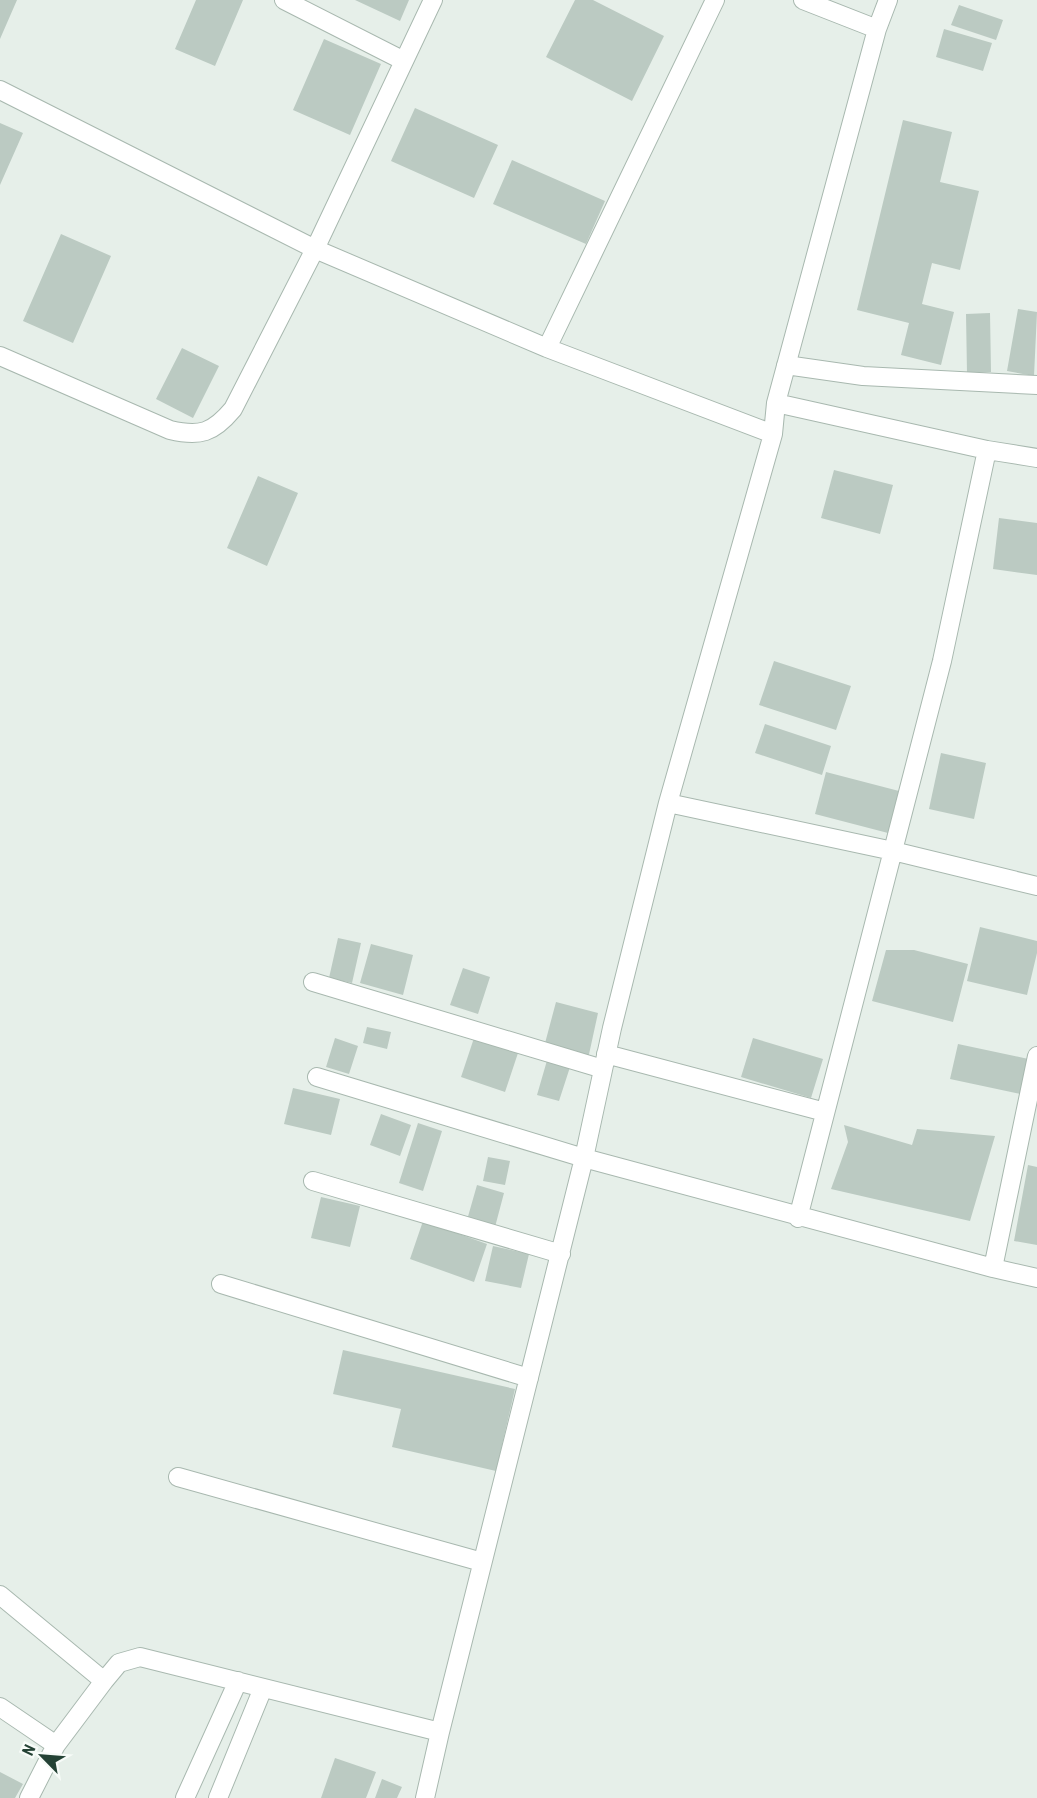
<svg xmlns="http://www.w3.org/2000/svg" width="1037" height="1798" viewBox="0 0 1037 1798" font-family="'Roboto Condensed',sans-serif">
<rect width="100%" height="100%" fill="#e6efe9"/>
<path fill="#bbcac2" d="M0,0H17L0,39Z
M196,0H243L215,66L175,49Z
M355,0H409L400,21Z
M575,0H593L664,36L632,101L546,57Z
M959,5L1003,20L996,40L951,25Z
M944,29L992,43L983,71L936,57Z
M324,39L381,64L350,135L293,110Z
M415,108L498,145L474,198L391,161Z
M903,120L952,132L940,182L979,191L960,270L932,263L922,304L954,312L941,365L901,355L909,323L857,310Z
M0,123L23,133L0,185Z
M512,160L605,201L586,244L493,204Z
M61,234L111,256L73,343L23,321Z
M1018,309L1037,312L1034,376L1007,371Z
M990,313L991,372L967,373L966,314Z
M182,348L219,366L193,418L156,399Z
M834,470L893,485L880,534L821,518Z
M258,476L298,493L267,566L227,548Z
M999,518L1037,523V575L993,569Z
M774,661L851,686L836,730L759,705Z
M765,724L831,746L822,775L755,753Z
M941,753L986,763L974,819L929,809Z
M826,772L899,791L888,833L815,814Z
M980,927L1037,941V953L1027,995L967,981Z
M338,938L361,943L352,983L329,978Z
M371,944L413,955L403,995L360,983Z
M886,950H914L968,964L953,1022L872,1001Z
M463,968L490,977L478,1014L450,1005Z
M556,1002L598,1013L588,1059L544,1047Z
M367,1027L391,1032L387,1049L363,1043Z
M335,1038L358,1046L349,1074L326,1067Z
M474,1038L518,1053L505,1092L461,1077Z
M753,1038L823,1059L811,1098L741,1077Z
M958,1044L1033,1060L1025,1095L950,1079Z
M548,1057L571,1064L559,1101L537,1095Z
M293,1088L340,1099L331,1135L284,1124Z
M381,1114L411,1125L400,1156L370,1145Z
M418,1123L442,1131L423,1191L399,1183Z
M844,1125L912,1145L917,1129L995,1136L970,1221L831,1189L848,1142Z
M488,1157L510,1161L505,1185L483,1181Z
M1028,1165L1037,1167V1245L1014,1241Z
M477,1185L504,1193L495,1227L467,1220Z
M321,1197L360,1206L350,1247L311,1238Z
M423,1221L487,1244L474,1282L410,1259Z
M493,1246L529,1254L521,1288L485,1281Z
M343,1350L515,1389L496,1471L392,1447L401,1409L333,1394Z
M335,1758L376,1772L366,1798H321Z
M0,1772L23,1784L15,1798H0Z
M382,1779L402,1787L397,1798H375Z"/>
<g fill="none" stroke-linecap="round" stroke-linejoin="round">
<defs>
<path id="minor" d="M284,0L404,61
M803,0L877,29
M0,90L315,249L547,348L773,434
M547,348L715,0
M0,356L170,430C200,437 213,433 233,409L315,249L433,0
M786,365L863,376L1037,385
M776,403L987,450L942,661L798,1218
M987,450L1037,458
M668,803L893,851L1037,886
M313,982L603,1069
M606,1054L825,1112
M317,1077L584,1158L993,1268L1037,1056
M313,1181L561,1254
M993,1268L1037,1278
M221,1284L529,1378
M178,1477L482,1562
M0,1595L104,1681
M0,1707L56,1745
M29,1798L56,1745L104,1681L119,1663L140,1657L440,1732L584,1158L612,1028L668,803L773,434L776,403L877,29L888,0
M185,1798L238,1681
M218,1798L263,1688
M425,1798L440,1732"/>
</defs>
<use href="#minor" stroke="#a8b8af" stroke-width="20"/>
<use href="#minor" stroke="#fff" stroke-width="18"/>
</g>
<g transform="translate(42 1756) rotate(295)" stroke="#f7fbf8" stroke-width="4.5" paint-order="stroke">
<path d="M0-4.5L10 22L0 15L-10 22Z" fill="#244235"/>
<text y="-9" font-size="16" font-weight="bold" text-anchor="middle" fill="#244235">N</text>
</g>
</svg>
